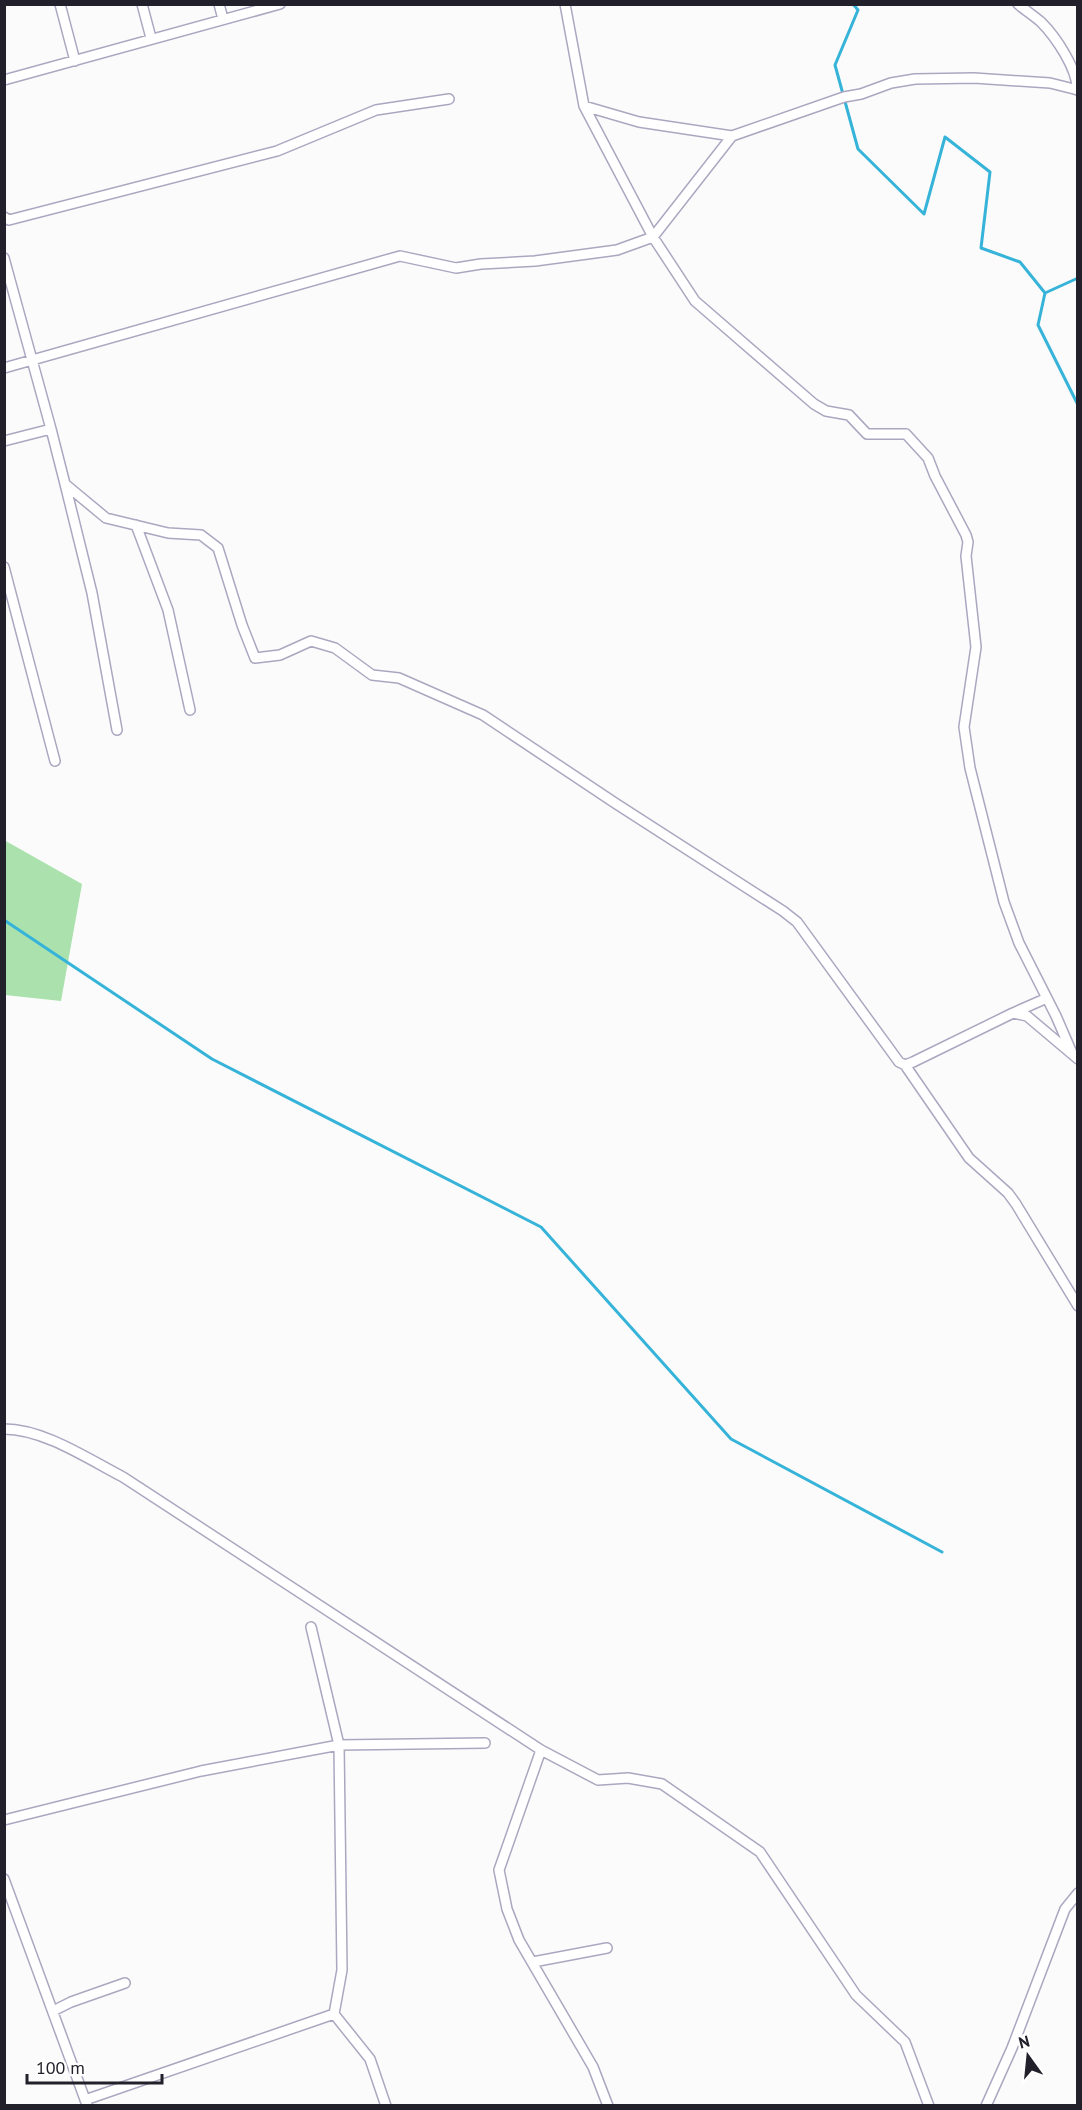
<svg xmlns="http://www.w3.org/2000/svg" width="1082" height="2110" viewBox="0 0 1082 2110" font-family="'PT Sans',sans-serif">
<rect width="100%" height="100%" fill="#fbfbfb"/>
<path fill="#aae1ad" d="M4,840L82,884L61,1001L5,995Z"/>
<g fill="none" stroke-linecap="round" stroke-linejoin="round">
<path stroke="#35b3d8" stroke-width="3" d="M853,4L858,10L835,65L858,149L924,214L945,137L990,172L981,248L1020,262L1045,293L1078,278
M1045,293L1038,325L1078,405
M4,920L212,1059L541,1227L731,1439L942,1552"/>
<defs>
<path id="street" d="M60,4L75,61
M142,4L151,38
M219,4L223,19
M565,4L584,106
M1018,4C1025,10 1034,16 1041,22C1056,37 1078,70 1077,90
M4,80L280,4
M732,136L639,122L584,106L653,237L695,301L814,404L826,411L849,415L867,434H906L928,458L935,476L966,535L968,542L966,556L976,647L964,727L970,768L1004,902L1019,943L1056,1016L1072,1053
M4,217L9,220L277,151L376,110L449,99
M4,258L51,429
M4,368L400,256L456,268L481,264L535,261L617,250L653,237L732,136L844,97L861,94L891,83L915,79L974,78L1050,83L1078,90
M4,441L51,429L65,484L106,518L168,533L201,535L218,548L242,625L255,658L280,655L311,641L335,648L372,675L399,678L483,715L615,803L783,911L797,922L899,1062L905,1065L913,1062L1013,1013L1027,1016L1078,1059
M65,484L92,593L117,730
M136,525L168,610L190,710
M4,567L55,761
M1013,1013L1047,998
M905,1065L969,1158L1008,1193L1016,1204L1078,1306
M4,1429C44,1429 88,1459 123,1477L541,1750L598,1780L628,1778L662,1784L760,1852L856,1995L905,2042L929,2106
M541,1750L499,1870L507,1909L519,1940L593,2067L608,2106
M4,1820L201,1771L339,1745L485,1743
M4,1879L87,2105
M533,1962L607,1948
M53,2011L71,2002L125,1983
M334,2014L370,2059L386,2106
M85,2100L334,2014L342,1970L339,1745L311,1627
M986,2106L1012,2048L1065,1909L1078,1893"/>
</defs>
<use href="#street" stroke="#aca7c0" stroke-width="12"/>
<use href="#street" stroke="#fff" stroke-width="9"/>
</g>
<rect width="1082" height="2110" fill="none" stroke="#22202a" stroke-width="12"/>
<g transform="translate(1028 2056) rotate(345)" stroke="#ffffff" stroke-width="4.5" paint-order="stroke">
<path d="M0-4.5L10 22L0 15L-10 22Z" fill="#22202a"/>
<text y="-9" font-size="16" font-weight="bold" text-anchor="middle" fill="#22202a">N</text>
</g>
<path d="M27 2074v9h135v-9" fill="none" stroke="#22202a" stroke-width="3"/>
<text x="36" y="2074" font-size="18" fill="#22202a" stroke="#ffffff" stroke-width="4.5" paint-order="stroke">100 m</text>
</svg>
